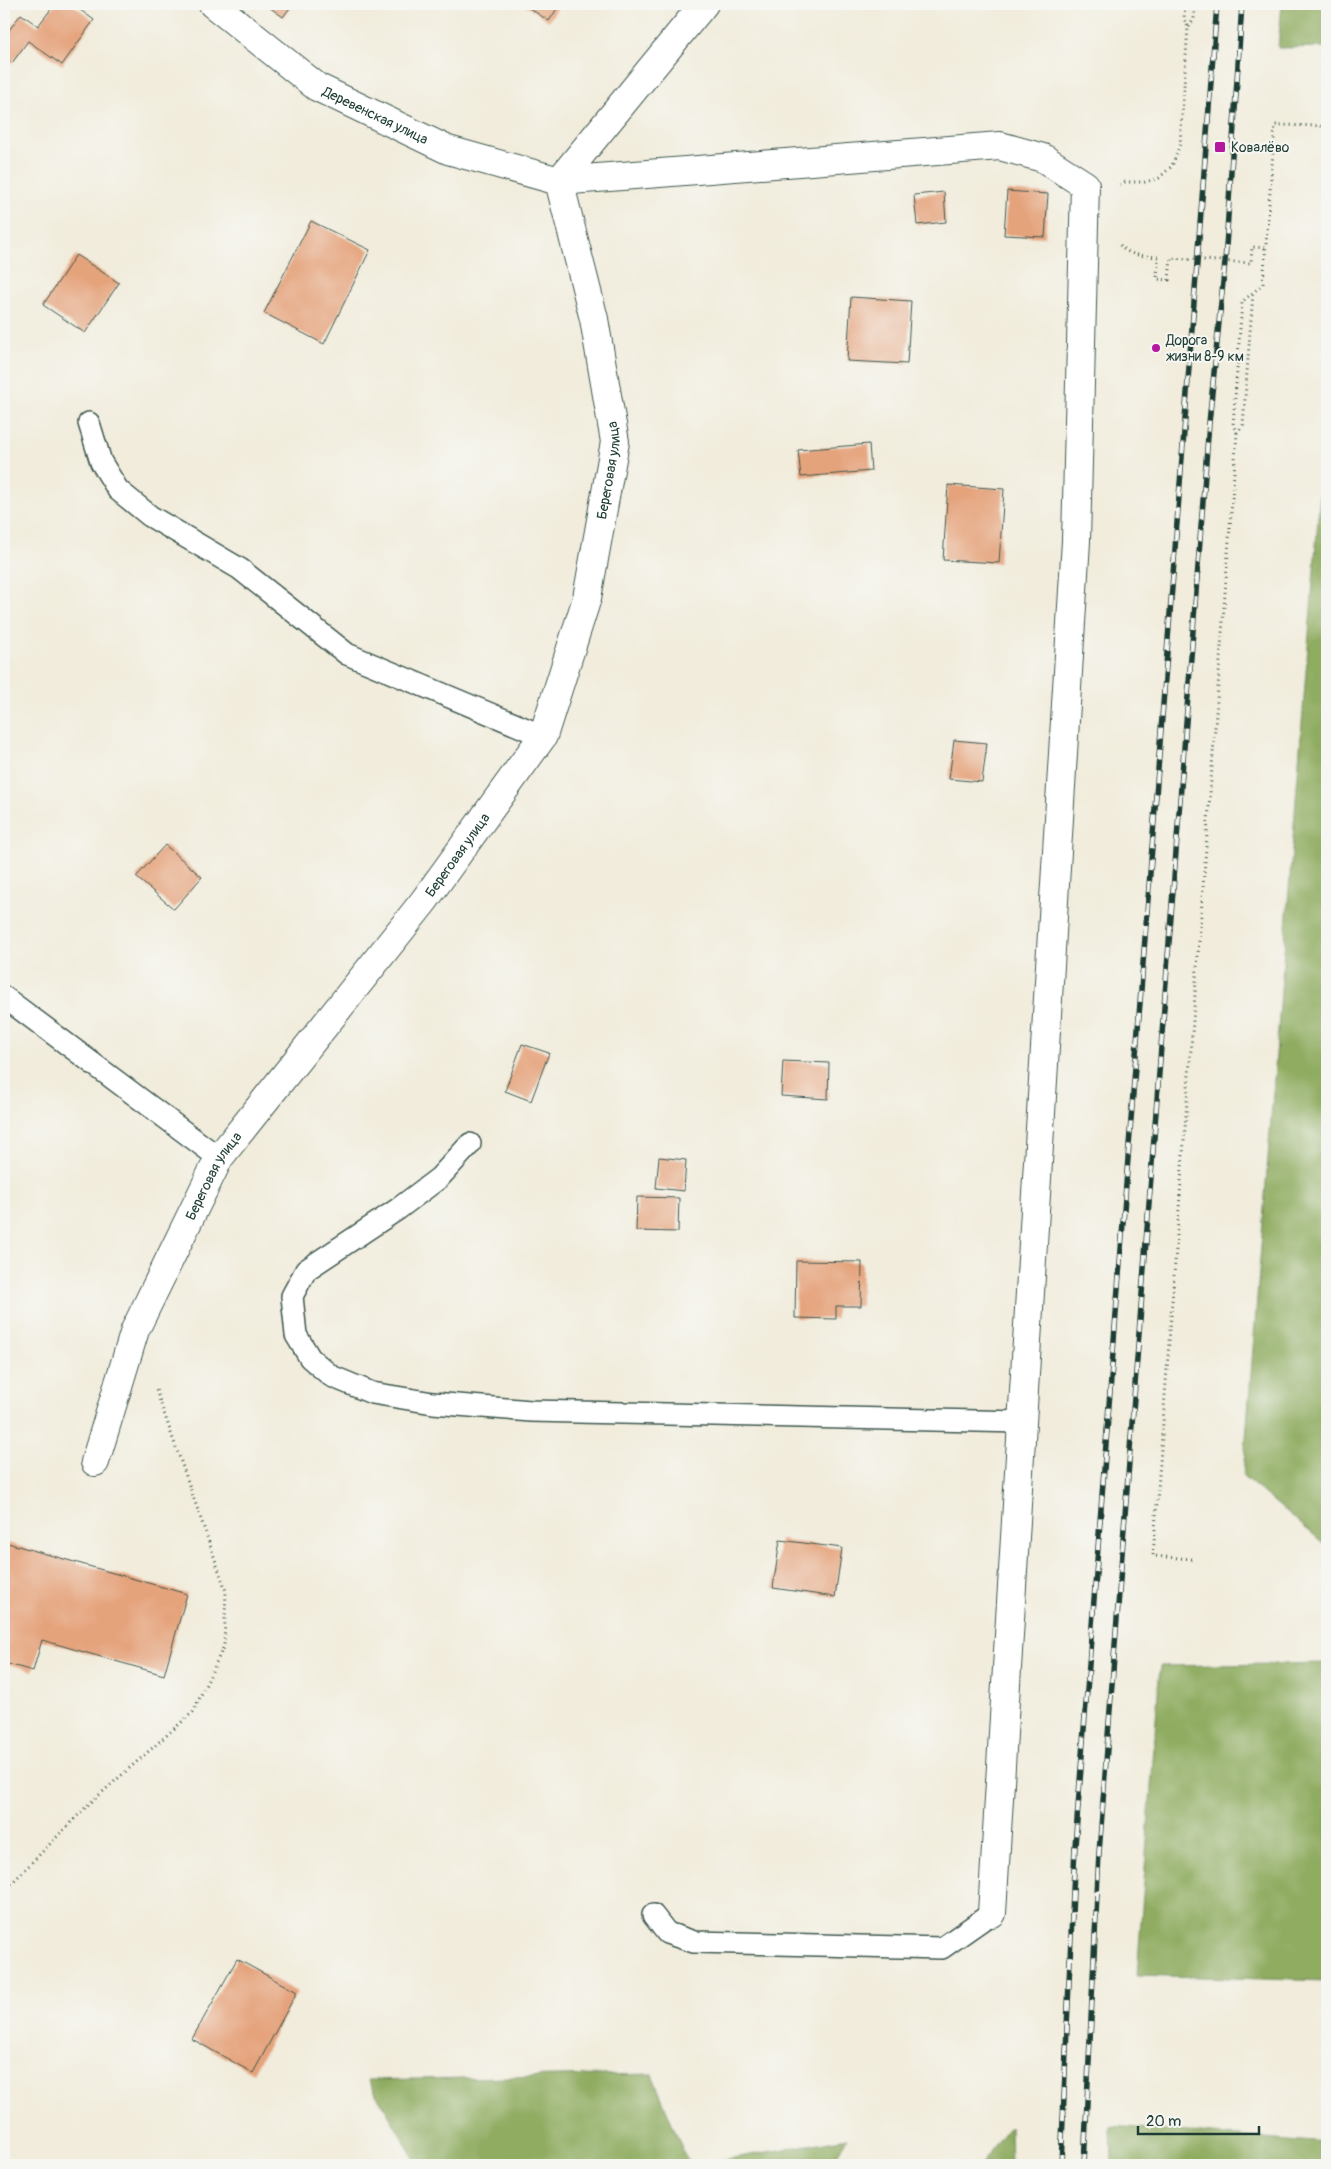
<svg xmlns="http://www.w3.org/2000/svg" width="1331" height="2169" viewBox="0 0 1331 2169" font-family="Pangolin,sans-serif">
<rect width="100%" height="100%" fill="#f6f6f2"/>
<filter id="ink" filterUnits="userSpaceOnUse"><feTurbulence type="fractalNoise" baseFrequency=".02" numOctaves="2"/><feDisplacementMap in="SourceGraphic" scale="10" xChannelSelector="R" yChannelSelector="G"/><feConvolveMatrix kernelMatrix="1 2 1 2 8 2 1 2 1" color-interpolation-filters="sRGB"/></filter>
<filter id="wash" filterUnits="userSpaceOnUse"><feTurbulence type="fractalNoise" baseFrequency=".0096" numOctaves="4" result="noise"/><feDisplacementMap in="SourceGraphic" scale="20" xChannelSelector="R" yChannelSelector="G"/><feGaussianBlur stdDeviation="1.12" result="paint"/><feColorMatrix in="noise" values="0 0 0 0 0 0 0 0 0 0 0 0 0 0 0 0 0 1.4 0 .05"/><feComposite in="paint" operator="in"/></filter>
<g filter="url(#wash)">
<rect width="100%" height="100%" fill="#f1ecdb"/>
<path fill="#8fac60" stroke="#57744a" d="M1282,4H1327V47L1278,48Z
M1320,493H1327V1546L1243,1476Z
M1327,1663V1981L1137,1975L1160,1666Z
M652,2074L689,2165H418L368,2080Z
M1010,2126L1011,2165H980Z
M1111,2126L1327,2143V2165H1112Z
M847,2138L831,2165H693Z"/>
<g id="blocks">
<path fill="#e5a37b" d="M55,4H72L94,20L62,65L28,41L12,63L4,57V37L21,14L38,26Z
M265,4H293L283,17Z
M523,4H560L549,21Z
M1007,191L1048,194L1045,237L1004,235Z
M944,192L946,222L917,225L914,195Z
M311,221L370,250L324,344L264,313Z
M76,255L119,283L85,333L43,305Z
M851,297L911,301L907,364L847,361Z
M869,444L871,471L801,477L798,450Z
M948,485L1004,489L999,563L943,560Z
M954,740L987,743L982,782L949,779Z
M165,845L202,877L174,909L136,877Z
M522,1044L549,1053L531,1101L505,1091Z
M783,1061L829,1063L828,1099L781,1096Z
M659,1157L686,1160L684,1191L656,1188Z
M637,1197L679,1198L678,1232L636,1231Z
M796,1261L862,1262L861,1306H836V1319L795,1318Z
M780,1540L842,1548L835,1597L773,1588Z
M4,1542L187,1594L164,1675L42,1640L33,1671L4,1663Z
M237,1959L297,1992L253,2073L192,2039Z"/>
</g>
</g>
<g filter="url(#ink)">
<use href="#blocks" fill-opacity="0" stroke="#3e574d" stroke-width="1"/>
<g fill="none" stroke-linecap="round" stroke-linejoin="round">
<defs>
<path id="lane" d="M89,423L101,462L118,490L150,516L240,569L347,654L543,736
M4,997L219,1158
M470,1144L439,1178L398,1209L306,1270L292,1296L296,1335L310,1358L331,1376L372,1393L433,1403L531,1411L1021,1422
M653,1915L667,1933L694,1942L942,1948L992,1913"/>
<g id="street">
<path id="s1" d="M213,4L317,87L448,150L559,181L1000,146L1043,158L1085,185L1076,541L992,1913"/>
<path d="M559,181L704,4"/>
<path id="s2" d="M95,1462L135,1330L219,1158L424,901L543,736L587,598L615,442L594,319L559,181"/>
</g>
</defs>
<use href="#lane" stroke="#3e574d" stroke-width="24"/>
<use href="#street" stroke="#3e574d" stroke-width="30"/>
<path stroke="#3e574d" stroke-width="3" stroke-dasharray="1 4" stroke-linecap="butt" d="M1189,27L1194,19L1195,4
M1120,185L1125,182H1145L1159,178L1172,166L1180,144L1188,27L1184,19L1185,4
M1120,245C1128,256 1145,256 1158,257L1157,279L1169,280L1171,258L1251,263L1252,247L1266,248
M1237,433L1233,425L1242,302L1263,284L1275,125L1327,126
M1192,1559L1153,1556L1237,433L1243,425L1253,293
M4,1891L89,1804L193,1712L224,1646L226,1591L155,1387"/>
<use href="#lane" stroke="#fff" stroke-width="21"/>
<use href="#street" stroke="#fff" stroke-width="28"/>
<defs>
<path id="rail" d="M1061,2165L1075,1846L1217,4
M1084,2165L1099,1853L1209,423L1225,262L1242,4"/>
</defs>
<use href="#rail" stroke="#1f3d34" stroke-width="5.5"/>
<use href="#rail" stroke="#f6f6f2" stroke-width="4" stroke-dasharray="11" stroke-linecap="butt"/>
</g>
</g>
<g fill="#b5179e" stroke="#f6f6f2" stroke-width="2">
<rect x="1214" y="141" width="12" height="12" rx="2.5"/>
<circle cx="1156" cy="348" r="5"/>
</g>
<g text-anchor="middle" stroke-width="4" stroke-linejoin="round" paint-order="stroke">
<g font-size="14" fill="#1f3d34" stroke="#f6f6f2">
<text dy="5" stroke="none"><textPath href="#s1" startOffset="198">Деревенская улица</textPath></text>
<text dy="5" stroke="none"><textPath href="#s2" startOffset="1136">Береговая улица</textPath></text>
<text dy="5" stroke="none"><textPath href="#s2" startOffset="715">Береговая улица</textPath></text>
<text dy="5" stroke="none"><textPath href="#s2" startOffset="311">Береговая улица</textPath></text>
</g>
<g font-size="14" fill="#1f3d34" stroke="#f6f6f2" text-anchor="start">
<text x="1231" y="152">Ковалёво</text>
<text x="1166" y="345">Дорога<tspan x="1166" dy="16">жизни 8-9 км</tspan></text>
</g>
</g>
<rect width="1331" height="2169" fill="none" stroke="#f6f6f2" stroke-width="20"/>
<path d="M1138 2126v8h121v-8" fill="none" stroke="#1f3d34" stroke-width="2.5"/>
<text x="1146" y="2126" font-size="15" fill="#1f3d34" stroke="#f6f6f2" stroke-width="4" paint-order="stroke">20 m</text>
</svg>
